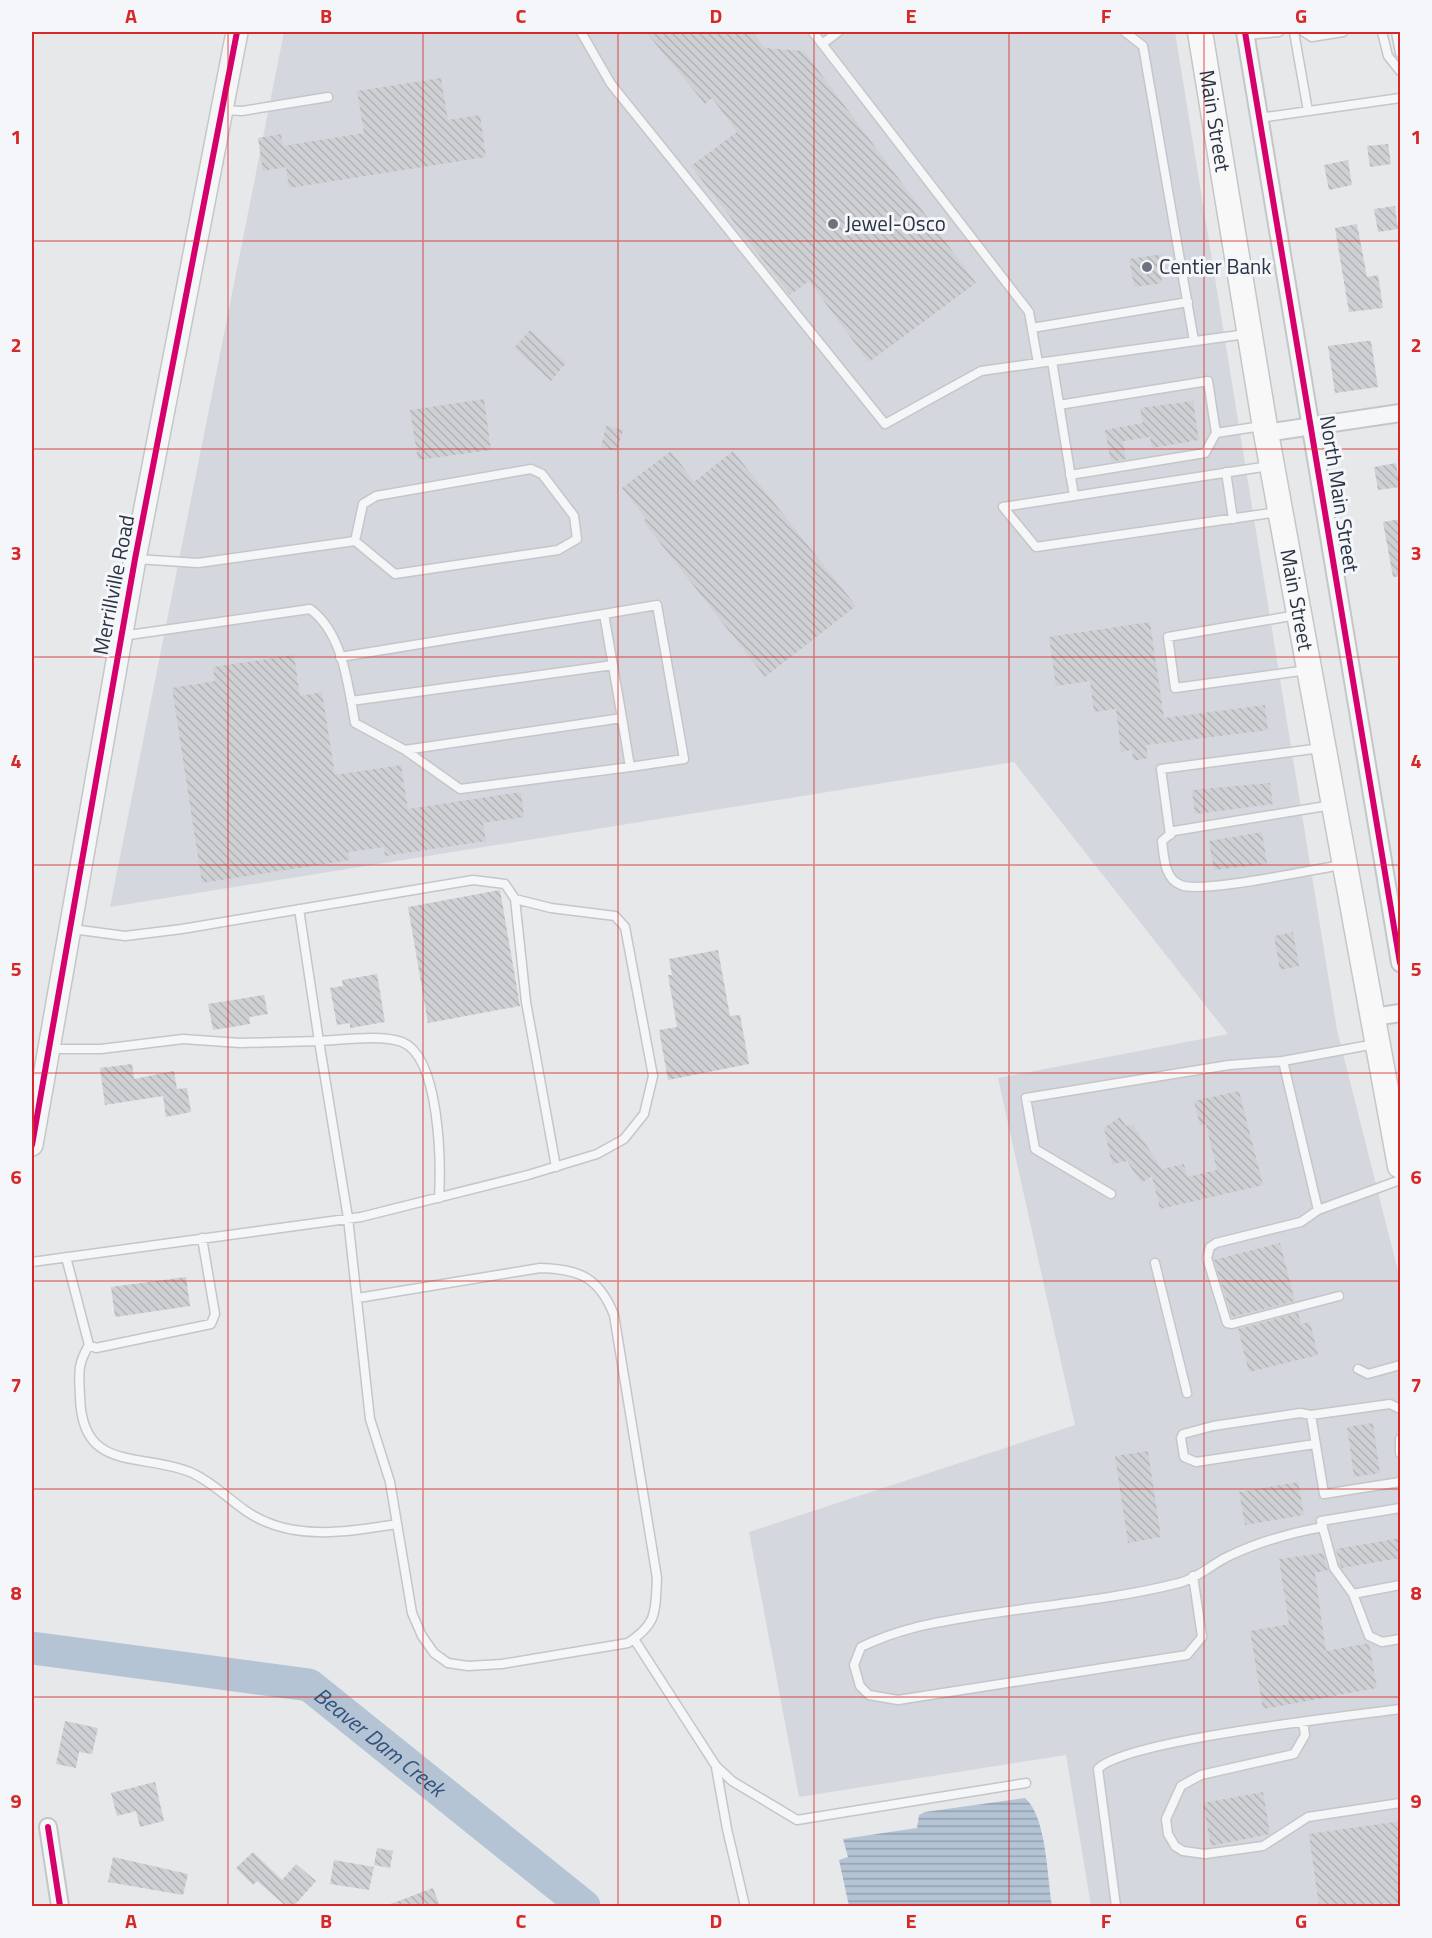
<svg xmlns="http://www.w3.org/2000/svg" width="1432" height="1938" viewBox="0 0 1432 1938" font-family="'Titillium Web',sans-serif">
<defs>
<pattern id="water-rules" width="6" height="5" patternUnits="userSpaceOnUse" patternTransform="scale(1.5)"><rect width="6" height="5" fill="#b4c4d5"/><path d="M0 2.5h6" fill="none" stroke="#93a0af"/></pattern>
<pattern id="building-back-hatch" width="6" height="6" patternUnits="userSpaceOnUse" patternTransform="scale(1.5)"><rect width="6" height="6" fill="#ced0d3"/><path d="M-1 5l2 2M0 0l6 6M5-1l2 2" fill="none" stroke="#b1b3b6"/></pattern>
</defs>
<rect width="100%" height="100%" fill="#e6e8ea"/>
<path fill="#d4d7dd" d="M284,32H1175L1337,1030L1400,1279V1906H1091L1066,1755L799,1797L749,1532L1075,1425L998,1078L1228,1034L1014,762L110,907Z"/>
<path fill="url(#water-rules)" d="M1025,1798C1047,1817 1047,1878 1052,1906H849L839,1860L848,1857L843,1839L917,1828L919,1815L925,1812Z"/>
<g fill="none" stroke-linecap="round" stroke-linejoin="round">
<path stroke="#b4c4d5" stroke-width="33" id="s1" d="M32,1648L309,1685L584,1906"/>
</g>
<path fill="url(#building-back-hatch)" d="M646,32H752L765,48L804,51L976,283L869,362L809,281L790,295L691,166L737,132L712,98L705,104Z
M441,78L448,120L480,115L486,157L289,188L286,167L263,171L258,138L281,134L283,146L364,133L357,91Z
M1388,144L1391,164L1370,167L1367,146Z
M1348,160L1352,185L1329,190L1324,165Z
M1395,206L1398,229L1378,232L1374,209Z
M1357,224L1367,277L1378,275L1383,308L1349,312L1335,228Z
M1162,254L1165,274L1161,275L1162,283L1134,287L1129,259Z
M530,330L566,363L551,381L514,348Z
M1366,341H1371L1378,387L1335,393L1328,346Z
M484,399L491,450L418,460L410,410Z
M1193,401L1199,440L1152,448L1150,437L1123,441L1126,459L1111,462L1105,430L1143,423L1140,408Z
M606,426L623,430L617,451L601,447Z
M671,451L694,482L733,451L856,606L765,677L643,521L646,519L622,488Z
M1396,463L1400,487L1378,490L1374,467Z
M1401,519V576L1393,577L1383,522Z
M1150,622L1164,718L1265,705L1268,730L1146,745L1148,758L1133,761L1132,750L1121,752L1116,709L1094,712L1090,681L1056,686L1049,637Z
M294,655L300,696L322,692L335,775L401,765L408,809L521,792L524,817L483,823L486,841L385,856L384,847L348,852L350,860L202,883L172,688L215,681L213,667Z
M1270,783L1273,804L1195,814L1192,790Z
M1262,832L1267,864L1214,870L1209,841Z
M500,890L520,1006L428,1023L408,907Z
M1293,932L1299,966L1280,970L1274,936Z
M718,950L730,1016L740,1015L749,1064L668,1080L659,1030L677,1027L668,975H672L669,959Z
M377,974L385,1022L350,1028V1023L337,1025L330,988L343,986L342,980Z
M264,995L268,1014L249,1017L250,1024L213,1030L208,1004Z
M132,1064L134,1079L174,1071L177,1089L187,1088L191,1112L166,1117L163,1096L105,1105L100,1068Z
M1239,1091L1263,1185L1160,1209L1152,1176L1141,1183L1127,1161L1112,1164L1104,1128L1120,1117L1126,1126L1133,1125L1162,1169L1184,1164L1187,1177L1217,1170L1206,1124L1200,1126L1194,1101Z
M1280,1243L1295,1301L1232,1317L1214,1260Z
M186,1277L190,1306L115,1317L111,1287Z
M1298,1313L1301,1324L1310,1322L1318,1355L1249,1372L1238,1329Z
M1373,1423L1380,1473L1354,1477L1347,1427Z
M1148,1451L1161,1537L1128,1543L1115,1456Z
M1298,1482L1304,1515L1245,1525L1239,1492Z
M1401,1538V1558L1342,1568L1340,1565L1336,1549Z
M1323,1553L1328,1570L1315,1573L1326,1651L1369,1643L1377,1688L1263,1709L1250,1631L1289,1624L1279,1559Z
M65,1721L98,1728L92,1754L79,1752L76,1768L56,1764Z
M155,1782L164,1821L140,1827L136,1811L117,1816L111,1793Z
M1263,1792L1270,1834L1211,1846L1203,1803Z
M1401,1821V1906H1319L1309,1834Z
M377,1848L393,1851L390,1868L374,1865Z
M253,1852L282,1880L296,1864L316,1881L294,1906H286L257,1881L253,1885L236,1868Z
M113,1857L188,1874L183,1895L108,1882Z
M334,1860L374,1867L369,1890L330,1884Z
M433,1888L440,1906H388V1905Z"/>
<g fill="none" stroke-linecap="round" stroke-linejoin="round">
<defs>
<path id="service" d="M581,32L611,84L885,424L981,371L1246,334
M813,32L1029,312L1038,363
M1125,32L1143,46L1194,341
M1294,32L1308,111
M1304,32L1312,37L1343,32
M1382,32L1388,56L1400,71
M1396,32L1400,53
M1246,35L1279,32
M822,44L838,32
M223,110L242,111L328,97
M1259,118L1400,98
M1032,328L1188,302
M1052,361L1074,496
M1059,405L1208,381L1216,433L1262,426
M1269,466L1003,507L1036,547L1278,512
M1226,472L1233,519
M1070,475L1205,453L1216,433
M136,559L198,563L355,541L395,574L558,550L577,539L574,516L542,474L531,469L376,496L363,504L355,541
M604,614L657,605L684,759L630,767
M1297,615L1168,637L1175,688L1308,670
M122,636L310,609C343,633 348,685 355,723L405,750L622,718L604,614L340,657
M351,701L613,665
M405,750L460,789L630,767L622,718
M1332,805L1174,831L1162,841C1164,856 1164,879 1181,885C1202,894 1314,869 1342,865
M1170,835L1161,769L1321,748
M515,899L526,1002L556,1167
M299,909L319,1041C342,1040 382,1034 402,1042C440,1057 441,1162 439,1198
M48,1049H101L183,1039L240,1043L319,1041L348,1218L370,1419L390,1482L412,1613L422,1636L434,1653L448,1663L468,1666L502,1664L628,1643C658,1623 655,1612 657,1578L614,1315C599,1277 579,1269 540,1268L358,1298
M1111,1194L1035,1149L1026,1098L1229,1065L1283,1061
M1318,1210L1283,1061L1375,1044
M66,1257L89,1345L96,1348L211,1324L215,1314L202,1238
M32,1262L361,1217L528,1175L597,1154L624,1139L644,1114L653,1076L625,927L615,916L551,908L515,899L505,884L473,880L182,929L125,936L72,929
M1155,1263L1187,1393
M1339,1296L1232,1324L1227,1323L1207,1258L1210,1247L1216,1243L1301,1222L1318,1210L1400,1180
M89,1345C77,1365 79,1373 80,1397C82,1473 140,1452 190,1472C211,1481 227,1498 246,1511C291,1542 347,1532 397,1524
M1358,1369L1368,1374L1400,1365
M1311,1415L1324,1494L1400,1482
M1400,1439V1453
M1315,1444L1196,1462L1184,1457L1181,1438L1183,1434L1213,1426L1300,1413L1311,1415L1390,1404L1400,1409
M1400,1508L1321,1521L1334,1568L1353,1594L1369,1636L1382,1642L1400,1639
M1193,1576L1202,1637L1187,1655L898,1700L869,1695L860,1686L854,1665L861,1647C900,1628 933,1623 975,1616C1043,1605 1112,1600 1179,1583C1196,1579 1211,1565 1227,1557C1258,1542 1289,1533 1323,1527
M1353,1594L1400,1585
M634,1639L716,1766L732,1781L797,1820L1026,1783
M1303,1722L1305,1735L1294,1754L1201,1775L1181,1786L1166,1819L1168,1834L1175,1846L1183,1851L1205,1854L1263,1846L1308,1817L1400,1803
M716,1767L727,1829L745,1906
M1116,1906L1098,1769C1125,1740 1350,1716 1400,1709"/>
<path id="minor" d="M1245,32L1400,963
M1266,433L1400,413
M1374,1017L1400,1013
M48,1827L60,1906"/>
<path id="tertiary" d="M32,1145L135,559L237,32"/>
<g id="secondary">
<path id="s2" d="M1200,32L1266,433L1400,1166"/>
</g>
</defs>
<use href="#service" stroke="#c4c6c8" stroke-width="11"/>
<use href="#minor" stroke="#c4c6c8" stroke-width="20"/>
<use href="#tertiary" stroke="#c4c6c8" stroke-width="24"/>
<use href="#secondary" stroke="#c4c6c8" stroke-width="27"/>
<use href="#service" stroke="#f5f6f7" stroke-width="8"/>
<use href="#minor" stroke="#f5f6f7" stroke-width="16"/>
<use href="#tertiary" stroke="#f5f6f7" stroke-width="21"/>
<use href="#secondary" stroke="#f8f8f8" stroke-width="24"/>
<defs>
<path id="cycleway" d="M1245,32L1400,963
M32,1145L135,559L237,32
M48,1827L60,1906"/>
</defs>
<use href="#cycleway" stroke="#f4f6f9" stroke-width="10"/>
<use href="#cycleway" stroke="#d6006c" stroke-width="6"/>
</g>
<path fill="none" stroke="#d62828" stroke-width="1.5" stroke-opacity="0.55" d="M228,32V1906M423,32V1906M618,32V1906M814,32V1906M1009,32V1906M1204,32V1906M32,241H1400M32,449H1400M32,657H1400M32,865H1400M32,1073H1400M32,1281H1400M32,1489H1400M32,1697H1400"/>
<g fill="#6c737f" stroke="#f4f6f9" stroke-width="2">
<circle cx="833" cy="224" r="6"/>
<circle cx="1147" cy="267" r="6"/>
</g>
<g text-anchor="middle" stroke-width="6" stroke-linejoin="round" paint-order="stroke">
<g font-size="21" fill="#2b3445" stroke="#f4f6f9">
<text dy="7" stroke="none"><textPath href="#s2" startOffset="90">Main Street</textPath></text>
<text transform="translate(1339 494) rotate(81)" y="7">North Main Street</text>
<text transform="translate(114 585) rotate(-79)" y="7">Merrillville Road</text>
<text dy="7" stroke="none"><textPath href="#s2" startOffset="576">Main Street</textPath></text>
</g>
<g font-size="21" fill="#2b3445" stroke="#f4f6f9" text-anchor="start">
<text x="845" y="231">Jewel-Osco</text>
<text x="1159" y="274">Centier Bank</text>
</g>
<g font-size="22" font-style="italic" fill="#34527a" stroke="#f4f6f9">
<text dy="8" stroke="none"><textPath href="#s1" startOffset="370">Beaver Dam Creek</textPath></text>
</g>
</g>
<rect width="1432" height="1938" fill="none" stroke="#f4f6f9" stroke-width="66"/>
<rect x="33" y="33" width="1366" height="1872" fill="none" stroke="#d62828" stroke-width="2"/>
<g font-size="20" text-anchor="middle" font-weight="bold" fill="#d62828">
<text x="131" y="23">A</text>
<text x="326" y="23">B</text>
<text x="521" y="23">C</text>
<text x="716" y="23">D</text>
<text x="911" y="23">E</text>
<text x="1106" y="23">F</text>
<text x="1301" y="23">G</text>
<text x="16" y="144">1</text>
<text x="1416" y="144">1</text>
<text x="16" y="352">2</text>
<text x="1416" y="352">2</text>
<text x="16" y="560">3</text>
<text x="1416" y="560">3</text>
<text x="16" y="768">4</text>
<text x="1416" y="768">4</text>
<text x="16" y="976">5</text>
<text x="1416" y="976">5</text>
<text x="16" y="1184">6</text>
<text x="1416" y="1184">6</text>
<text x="16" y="1392">7</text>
<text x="1416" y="1392">7</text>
<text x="16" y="1600">8</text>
<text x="1416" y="1600">8</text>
<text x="16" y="1808">9</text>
<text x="1416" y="1808">9</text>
<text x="131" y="1928">A</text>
<text x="326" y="1928">B</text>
<text x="521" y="1928">C</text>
<text x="716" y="1928">D</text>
<text x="911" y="1928">E</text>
<text x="1106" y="1928">F</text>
<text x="1301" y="1928">G</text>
</g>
</svg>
